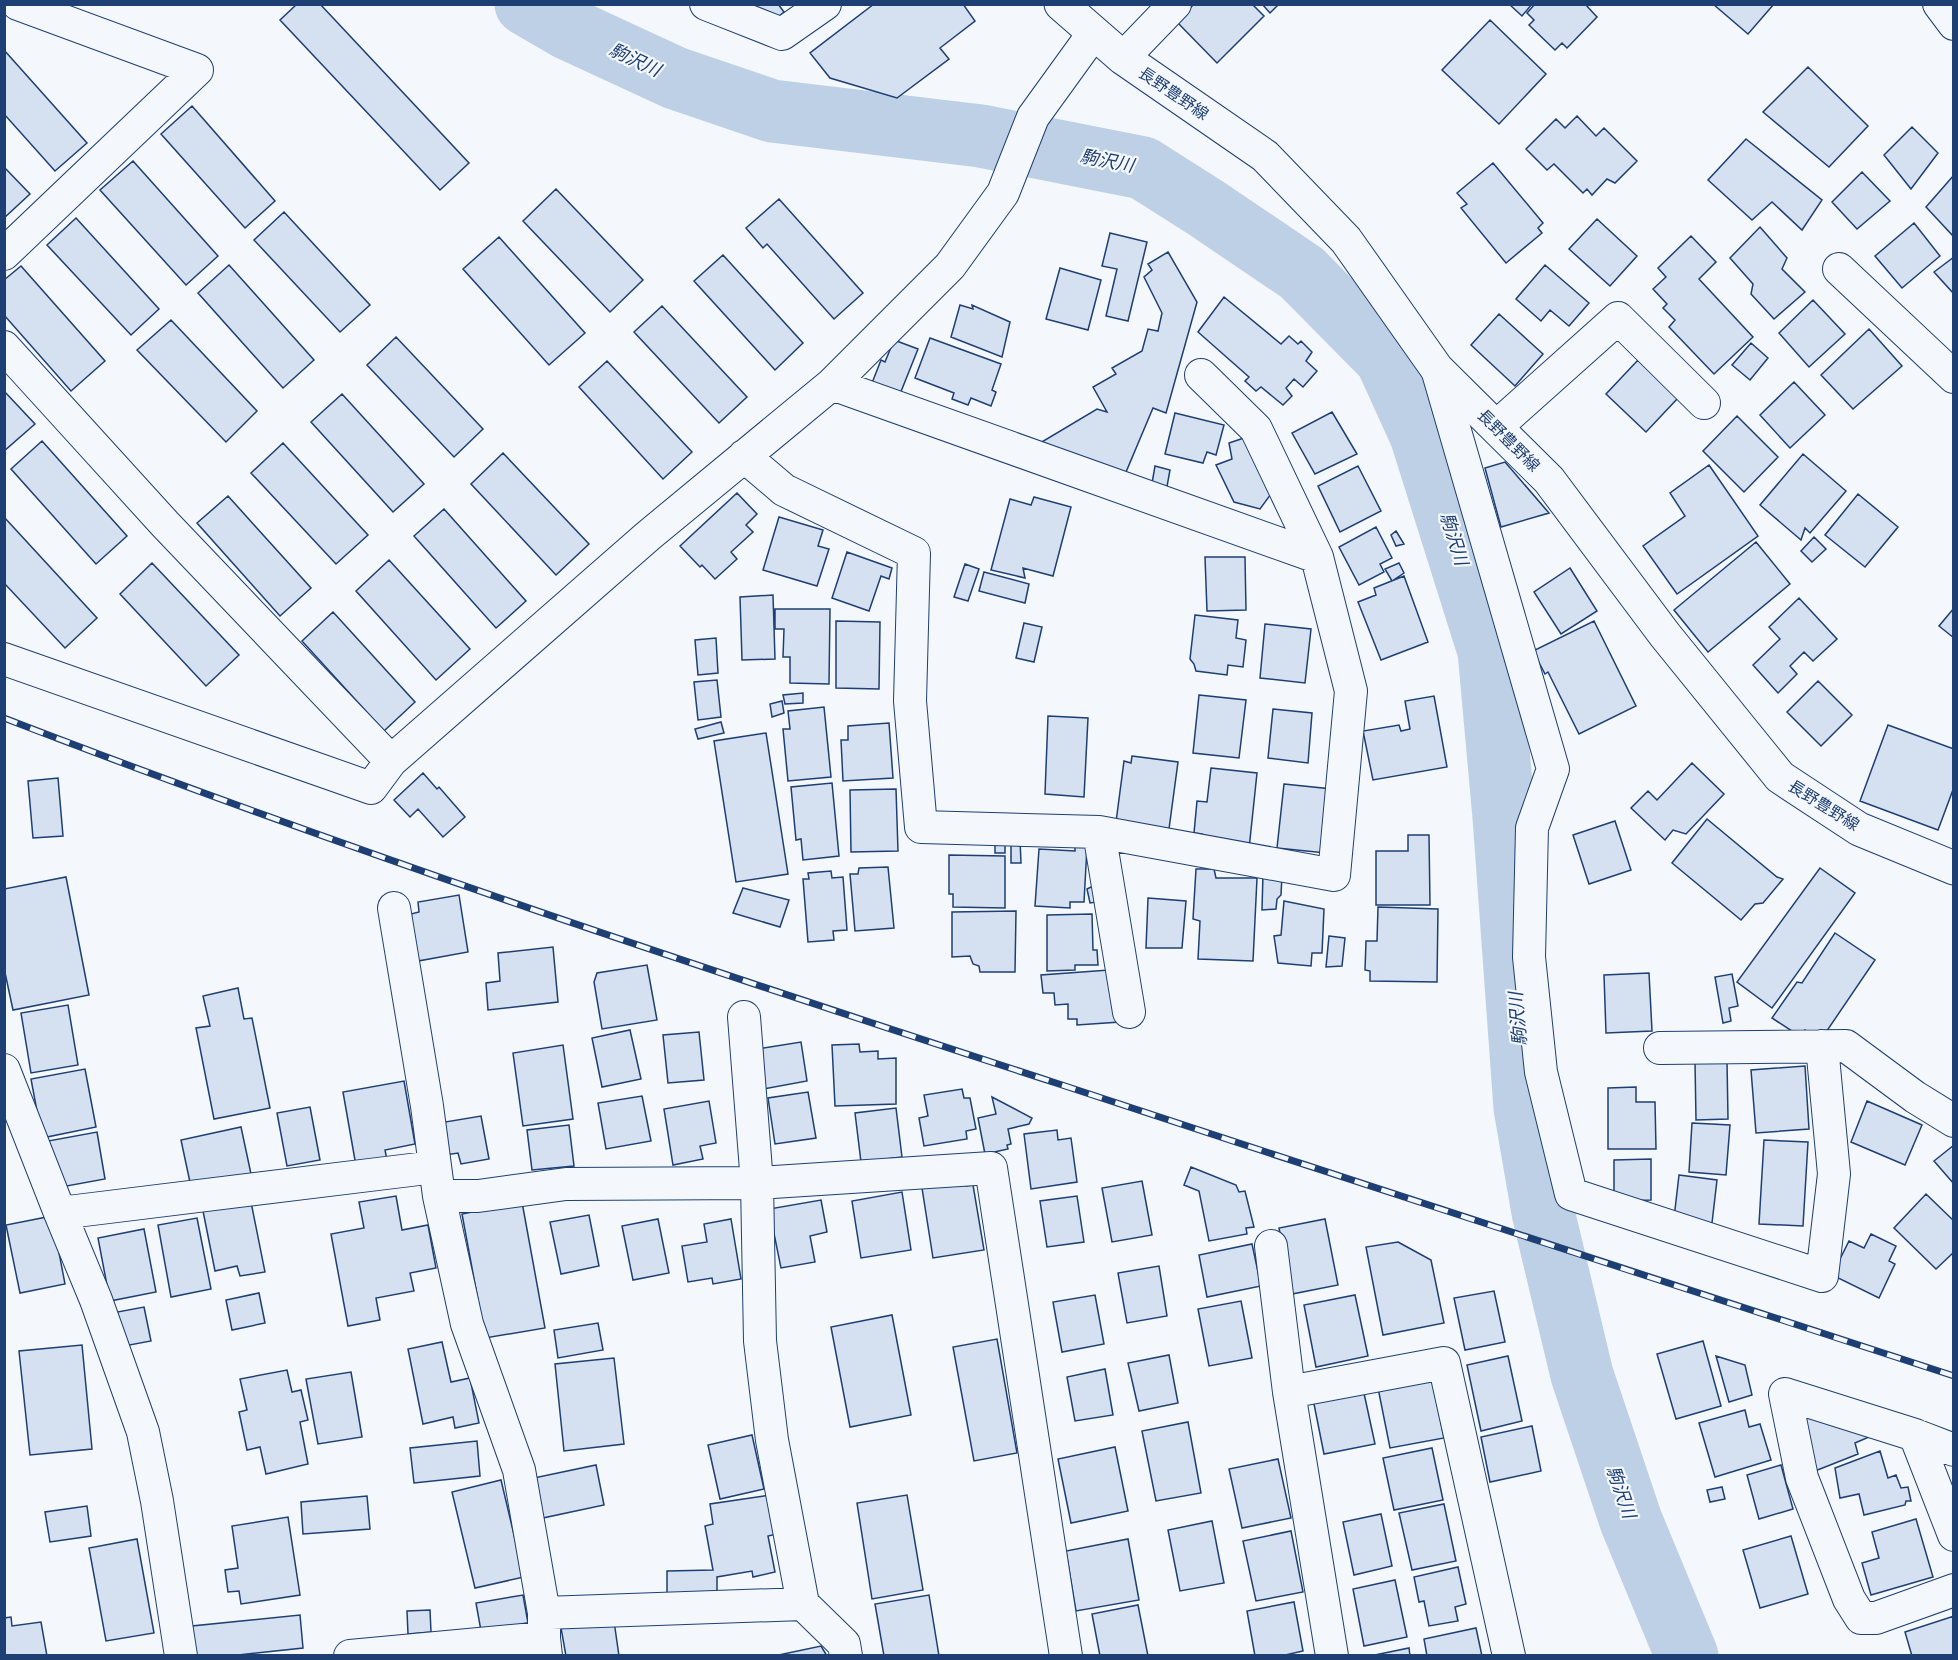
<svg xmlns="http://www.w3.org/2000/svg" width="1958" height="1660" viewBox="0 0 1958 1660" font-family="'PT Sans Narrow','Noto Sans JP',sans-serif">
<rect width="100%" height="100%" fill="#f4f7fb"/>
<g fill="none" stroke-linecap="round" stroke-linejoin="round">
<path stroke="#bed0e5" stroke-width="63" d="M526,4L569,29L675,78L772,111L981,136L1143,168L1206,208L1302,273L1386,358L1421,435L1489,651L1504,817L1525,1108L1543,1212L1582,1375L1631,1521L1687,1656"/>
</g>
<path fill="#d5e0f0" stroke="#1d3f73" stroke-width="1.5" d="M297,4H320L469,163L440,190L280,20Z
M755,4H778L784,12L770,24Z
M874,4H963L975,21L940,48L949,59L897,98L830,78L810,53Z
M1194,4H1252L1264,16L1217,63L1177,22Z
M1262,4H1279L1270,13Z
M1509,4H1532L1522,16Z
M1535,4H1585L1597,17L1567,48L1562,43L1555,50L1529,25L1534,20L1527,13Z
M1713,4H1774L1748,34Z
M1490,20L1546,74L1499,124L1442,70Z
M4,50L87,143L55,171L4,114Z
M1808,67L1868,126L1829,167L1763,112Z
M192,106L275,201L245,228L161,134Z
M1577,116L1596,136L1604,128L1637,161L1615,183L1607,179L1592,195L1587,189L1583,193L1554,164L1547,170L1526,149L1556,119L1565,128Z
M1912,127L1938,153L1911,189L1884,155Z
M1746,139L1822,200L1802,230L1772,202L1752,220L1708,180Z
M133,161L218,256L186,285L100,190Z
M1493,163L1543,223L1538,228L1542,233L1506,263L1461,208L1467,204L1457,193Z
M4,167L30,194L4,218Z
M1862,172L1890,201L1857,229L1832,202Z
M1954,175V237L1926,207Z
M556,189L643,280L610,312L523,221Z
M779,199L863,293L834,319L767,244L763,248L746,228Z
M284,212L370,305L340,332L254,240Z
M76,218L159,309L131,335L47,245Z
M1597,219L1637,256L1610,286L1569,249Z
M1914,223L1940,256L1902,288L1875,256Z
M1760,227L1787,258L1782,269L1805,292L1774,319L1751,294L1753,284L1730,258Z
M1110,233L1147,242L1128,321L1106,316L1117,269L1102,266Z
M1691,236L1716,262L1699,279L1753,337L1714,374L1669,327L1675,320L1663,308L1667,304L1653,289L1666,277L1658,268Z
M499,237L585,333L549,365L463,269Z
M1168,252L1197,302L1166,413L1153,408L1126,472L1035,446L1097,409L1107,412L1093,387L1116,374L1112,368L1142,351L1148,329L1158,331L1162,313L1144,277L1152,270L1148,264Z
M723,255L803,343L775,370L694,281Z
M1954,257V294L1934,272Z
M229,265L314,360L283,388L198,293Z
M1545,265L1589,303L1569,326L1550,310L1541,321L1516,299Z
M21,266L105,361L71,391L4,315V280Z
M1060,268L1101,280L1088,330L1046,319Z
M1224,297L1281,344L1289,336L1298,344L1301,341L1312,352L1306,361L1317,371L1303,387L1294,379L1286,388L1292,396L1283,405L1261,387L1256,391L1245,381L1249,377L1198,332Z
M1813,300L1845,334L1809,367L1779,333Z
M960,305L973,309L972,305L1010,322L1002,357L951,337Z
M662,306L747,397L719,423L634,332Z
M1499,314L1543,354L1515,386L1471,345Z
M171,320L257,411L226,442L137,350Z
M1869,329L1902,366L1853,409L1821,375Z
M396,337L483,429L454,457L367,365Z
M930,338L1001,364L992,390L996,392L991,406L971,398L968,405L952,399L954,393L915,378Z
M894,340L918,349L900,394L872,383L881,360L885,362Z
M1751,343L1768,358L1750,380L1732,365Z
M1638,360L1678,398L1646,432L1606,394Z
M607,361L692,452L663,479L579,387Z
M1794,382L1825,415L1790,448L1760,415Z
M4,391L35,424L4,451Z
M342,394L424,484L393,512L311,422Z
M1332,412L1357,454L1315,474L1292,433Z
M1175,413L1224,425L1216,455L1207,452L1203,463L1165,454Z
M1737,416L1778,457L1744,492L1703,451Z
M1244,438L1271,494L1260,509L1234,502L1216,465L1232,459L1229,443Z
M42,441L127,536L96,564L11,469Z
M283,443L368,535L336,564L251,473Z
M503,453L589,544L556,575L471,484Z
M1803,454L1846,491L1810,533L1805,528L1801,540L1760,505Z
M1505,462L1549,513L1501,527L1485,468Z
M1709,465L1758,536L1677,594L1643,546L1685,516L1670,493Z
M1155,466L1170,470L1166,492L1151,489Z
M1358,466L1381,511L1340,532L1318,486Z
M737,493L757,514L746,525L753,532L731,552L737,559L715,579L702,565L700,567L680,546Z
M1858,494L1898,527L1865,567L1825,535Z
M228,496L311,588L280,616L197,523Z
M1034,497L1071,507L1053,576L1023,568L1025,578L991,570L1010,499L1031,505Z
M444,509L526,601L496,628L414,536Z
M4,517L97,618L65,648L4,583Z
M779,517L823,530L818,546L829,549L817,586L763,570Z
M1376,527L1392,558L1380,564L1384,572L1359,585L1339,547Z
M1396,531L1404,544L1396,546L1391,535Z
M1814,537L1826,549L1812,562L1801,551Z
M1756,542L1790,584L1708,652L1674,610Z
M847,552L892,568L889,579L881,576L869,611L832,598Z
M1205,557H1245L1246,610L1207,611Z
M389,560L470,649L436,680L356,591Z
M152,563L239,655L206,686L120,594Z
M1399,563L1404,573L1392,581L1385,569Z
M965,564L979,569L968,601L954,597Z
M1570,568L1597,611L1561,634L1534,592Z
M984,572L1029,584L1025,603L979,591Z
M1404,576L1428,642L1381,660L1358,602L1376,595L1374,588Z
M773,595L775,659L742,660L740,597Z
M1799,598L1837,639L1813,661L1804,652L1790,666L1797,674L1778,693L1753,665L1780,639L1769,627Z
M1954,608V638L1939,626Z
M775,609H830L829,684L790,683V657H783L784,629H775Z
M333,612L415,702L384,731L302,641Z
M1195,615L1238,620L1236,638L1246,640L1243,667L1228,665L1227,675L1196,671L1194,664L1190,659Z
M836,621L880,622L879,689L836,688Z
M1594,621L1636,706L1579,734L1548,672L1545,674L1533,651Z
M1024,623L1042,627L1034,662L1016,658Z
M1265,624L1311,629L1305,683L1260,678Z
M716,638L718,673L698,675L695,640Z
M717,680L721,717L698,720L694,682Z
M1818,681L1852,715L1821,746L1787,712Z
M803,693V703L785,704L783,695Z
M1199,695L1246,700L1239,758L1193,753Z
M1434,696L1447,767L1373,780L1363,731L1399,725L1401,731L1410,729L1405,701Z
M782,701L784,713L772,717L770,704Z
M824,707L831,777L788,781L783,729H790L788,711Z
M1273,709L1312,713L1308,763L1268,758Z
M1048,716L1088,718L1084,797L1045,794Z
M721,722L724,733L698,739L695,729Z
M889,723L893,778L843,781L841,740H848V726Z
M1888,725L1954,749V787L1938,830L1860,801Z
M766,733L788,874L736,882L714,741Z
M1132,756L1178,762L1169,829L1116,822L1124,761L1131,763Z
M1692,763L1724,794L1686,834L1673,830L1665,840L1631,808L1648,791L1657,800Z
M1211,768L1257,773L1249,849L1200,844L1202,834L1194,833L1197,801L1207,802Z
M423,773L437,789L439,787L465,817L443,837L418,809L410,817L394,800Z
M58,778L63,836L33,838L28,781Z
M832,783L839,856L803,860L801,839L796,840L791,787Z
M1284,784L1332,789L1326,853L1277,848Z
M896,789L898,851L851,852L850,790Z
M1707,819L1777,877L1783,879L1763,903L1755,904L1741,920L1672,863Z
M1615,821L1631,870L1589,884L1573,835Z
M1408,835H1429L1430,905H1376V851H1408Z
M995,840H1005V853H995Z
M1011,840H1020L1021,863H1011Z
M1075,846L1087,847L1084,902H1070V908L1035,906L1039,849L1075,851Z
M949,855L1005,856V908L953,907V894H949Z
M888,867L894,928L855,931L850,874H858L859,868Z
M1820,868L1855,893L1772,1008L1737,982Z
M1196,869H1214L1216,878H1257L1253,961L1198,959L1200,921L1193,919Z
M831,871L832,878L843,877L847,930L833,931L834,940L808,942L803,879H809L808,873Z
M1263,873L1282,875L1281,895L1277,899L1276,909L1262,910Z
M66,877L89,995L13,1010L4,968V889Z
M1093,886L1097,902L1090,903L1087,889Z
M743,888L789,900L780,927L733,913Z
M459,895L468,952L418,961L411,914L419,912L418,902Z
M1148,898L1186,901L1182,948H1146Z
M1284,901L1324,909L1322,953H1312L1311,966L1278,963L1274,936L1281,935Z
M1378,907L1438,909L1437,982L1370,981V971L1365,970L1366,941H1377Z
M1016,911L1015,972H980L979,966L973,964L970,956L952,957V912Z
M1092,914L1093,950H1097L1098,965H1075V970L1047,971V915Z
M1835,933L1875,960L1820,1041L1805,1030L1798,1035L1772,1018L1797,982L1802,983Z
M1329,936L1345,938L1342,966L1326,967Z
M553,947L558,1002L488,1010L486,983L500,981L498,953Z
M647,965L657,1020L602,1029L594,982L597,973Z
M1109,970L1120,1022L1077,1025V1019H1068V1004L1055,1005L1054,993H1043L1041,975Z
M1649,973L1652,1031L1606,1033L1604,975Z
M1732,974L1738,1006L1729,1008L1731,1021L1723,1023L1715,977Z
M238,988L244,1019L252,1018L270,1108L214,1119L196,1028L210,1026L203,996Z
M68,1005L78,1065L31,1073L21,1013Z
M630,1030L641,1079L602,1087L592,1038Z
M699,1032L704,1080L668,1083L663,1035Z
M801,1042L807,1081L758,1090L751,1050Z
M859,1044L860,1052L878,1051V1059L896,1058V1104L835,1106L832,1045Z
M563,1045L573,1119L523,1126L513,1053Z
M1727,1061L1728,1119L1696,1120L1695,1062Z
M1805,1066L1809,1129L1756,1133L1751,1070Z
M85,1069L96,1127L42,1138L31,1079Z
M404,1081L415,1144L385,1150L387,1160L356,1166L343,1092Z
M1636,1087V1102H1655L1656,1149H1608V1088Z
M962,1089L964,1098H970L976,1129L966,1131L967,1139L924,1146L919,1118L928,1116L924,1095Z
M808,1092L816,1138L775,1144L768,1098Z
M642,1096L651,1141L606,1149L598,1103Z
M992,1097L1032,1118L1029,1124L1008,1129L1011,1144L1007,1145L1008,1149L985,1154L978,1118L996,1114Z
M709,1101L716,1143L700,1146L703,1159L673,1165L664,1109Z
M1867,1101L1922,1125L1905,1165L1851,1142Z
M310,1107L320,1160L287,1166L277,1113Z
M896,1108L902,1157L861,1162L855,1113Z
M481,1116L489,1159L461,1164L458,1153L445,1155L439,1123Z
M1692,1123L1730,1125L1726,1175L1689,1172Z
M569,1125L574,1166L532,1170L527,1130Z
M241,1127L251,1174L191,1187L181,1140Z
M1057,1130L1058,1140L1071,1138L1077,1182L1031,1189L1024,1134Z
M97,1132L105,1179L56,1188L48,1141Z
M1764,1140L1808,1142L1803,1226L1759,1224Z
M1954,1145V1184L1934,1161Z
M1651,1159V1200L1614,1201V1160Z
M1191,1167L1236,1185L1239,1192L1245,1191L1254,1227L1246,1228L1247,1234L1209,1241L1199,1191L1184,1185Z
M1679,1175L1717,1180L1712,1223L1674,1218Z
M965,1181L966,1186L973,1185L984,1250L933,1258L922,1188Z
M1142,1181L1152,1235L1112,1242L1102,1188Z
M902,1192L911,1250L861,1258L852,1201Z
M1926,1194L1954,1221V1252L1936,1269L1894,1228Z
M396,1196L402,1230L428,1225L436,1268L410,1273L414,1291L376,1298L380,1320L348,1326L331,1234L364,1228L359,1202Z
M1077,1196L1084,1242L1047,1247L1040,1201Z
M821,1200L827,1232L810,1236L815,1262L781,1268L769,1209Z
M251,1202L265,1272L240,1276L237,1266L215,1271L203,1211Z
M522,1202L545,1328L485,1338L462,1214Z
M589,1215L599,1266L561,1274L550,1222Z
M52,1216L65,1284L20,1293L6,1225Z
M197,1218L211,1289L171,1297L158,1225Z
M658,1219L669,1273L633,1280L622,1226Z
M731,1219L741,1279L713,1284L712,1278L688,1282L682,1246L707,1242L704,1224Z
M1325,1219L1338,1285L1292,1294L1279,1228Z
M144,1229L156,1292L110,1301L98,1238Z
M1871,1234L1896,1246L1889,1261L1895,1264L1879,1298L1832,1275L1849,1241L1864,1248Z
M1398,1242L1431,1260L1444,1323L1383,1335L1366,1247Z
M1252,1244L1261,1286L1207,1297L1199,1255Z
M1159,1266L1167,1316L1127,1323L1118,1273Z
M1494,1291L1505,1342L1465,1350L1454,1298Z
M259,1293L265,1323L232,1330L226,1300Z
M1095,1295L1104,1344L1062,1352L1053,1302Z
M1355,1295L1368,1356L1316,1367L1304,1305Z
M1241,1301L1252,1358L1209,1366L1198,1309Z
M144,1307L151,1341L119,1347L112,1313Z
M892,1315L911,1415L850,1427L831,1327Z
M598,1323L603,1350L558,1358L554,1330Z
M997,1339L1017,1453L974,1461L953,1347Z
M1703,1341L1721,1406L1676,1419L1657,1354Z
M442,1342L451,1382L470,1378L479,1423L455,1428L453,1417L423,1424L408,1349Z
M82,1345L92,1449L30,1455L19,1351Z
M1169,1355L1178,1403L1139,1411L1128,1363Z
M1508,1356L1522,1421L1481,1431L1467,1365Z
M1716,1356L1745,1365L1752,1395L1729,1402Z
M614,1358L624,1444L564,1451L555,1364Z
M1105,1369L1113,1415L1075,1421L1067,1377Z
M287,1370L292,1392L301,1390L308,1420L300,1422L308,1464L266,1474L260,1447L247,1450L239,1412L247,1410L240,1379Z
M351,1372L362,1437L318,1444L306,1379Z
M1431,1372L1444,1438L1390,1448L1377,1383Z
M1362,1384L1375,1444L1324,1454L1312,1394Z
M1745,1410L1749,1427L1760,1424L1771,1460L1715,1477L1699,1423Z
M1813,1410L1869,1437L1855,1443L1858,1454L1815,1471L1794,1417Z
M1188,1422L1201,1493L1156,1501L1142,1431Z
M1532,1426L1541,1471L1490,1482L1481,1437Z
M752,1435L764,1489L720,1499L708,1445Z
M477,1441L480,1476L414,1483L410,1448Z
M1115,1447L1128,1511L1071,1523L1058,1459Z
M1432,1448L1443,1500L1394,1510L1383,1458Z
M1880,1451L1888,1478L1896,1475L1901,1488L1908,1487L1911,1501H1906L1905,1505L1864,1515L1859,1494L1840,1498L1835,1468Z
M1278,1459L1291,1518L1242,1528L1229,1469Z
M596,1465L604,1505L538,1519L529,1479Z
M1781,1465L1793,1509L1759,1519L1747,1475Z
M501,1480L524,1577L475,1588L452,1492Z
M1722,1487L1725,1499L1710,1502L1707,1490Z
M770,1495L777,1534L768,1536L775,1572L753,1577L752,1571L717,1577V1595H667V1571L713,1570L705,1526L713,1524L710,1504Z
M907,1495L923,1590L872,1599L857,1503Z
M367,1496L370,1529L303,1534L301,1502Z
M1444,1504L1456,1561L1412,1570L1399,1513Z
M87,1506L91,1536L50,1542L45,1512Z
M1381,1514L1392,1566L1354,1575L1343,1522Z
M288,1517L300,1595L241,1604L239,1591L228,1592L225,1570L238,1568L232,1526Z
M1916,1519L1933,1577L1871,1595L1862,1563L1879,1558L1872,1532Z
M1212,1521L1224,1583L1180,1591L1168,1530Z
M1291,1531L1303,1592L1256,1601L1243,1541Z
M1791,1536L1808,1594L1760,1608L1743,1550Z
M137,1539L154,1633L106,1641L89,1548Z
M1128,1539L1139,1600L1076,1611L1066,1551Z
M1458,1567L1466,1604L1455,1607L1458,1621L1429,1626L1424,1601L1419,1602L1414,1577Z
M1395,1580L1407,1637L1364,1646L1353,1589Z
M523,1595L528,1623L481,1631L476,1603Z
M929,1595L939,1656H884L875,1604Z
M1294,1602L1303,1651L1281,1656H1255L1247,1611Z
M1138,1605L1148,1656H1100L1092,1614Z
M430,1610L431,1632L408,1634L407,1611Z
M300,1615L303,1648L229,1656H195L192,1626Z
M1954,1616V1656H1912L1905,1632Z
M11,1617L12,1626L41,1622L47,1656H4V1618Z
M614,1621L619,1656H566L561,1628Z
M1476,1628L1482,1656H1427L1424,1639Z
M821,1646L827,1656H774Z
M1409,1648L1410,1656H1370Z"/>
<g fill="none" stroke-linecap="round" stroke-linejoin="round">
<defs>
<path id="street" d="M706,4L782,34L825,4
M1939,4L1954,24
M1123,58L1175,4
M4,254L197,70L18,4
M1839,269L1954,377
M4,347L165,524L391,761
M1437,369L1553,769L1532,828L1529,957L1541,1072L1571,1194L1822,1276L1834,1174L1822,1046
M1201,375L1256,429L1317,557
M1496,427L1618,318L1704,403
M744,456L784,490L914,553L910,701L921,827L1099,832L1334,875L1351,691L1317,557L832,384
M4,659L371,788L391,761L648,536L832,384L950,266L1003,193L1033,117L1093,34
M1099,832L1129,1012
M394,908L427,1106L439,1196H478L566,1184L757,1183L991,1168L1066,1656
M1660,1048L1846,1046L1915,1097L1954,1121
M4,1070L60,1213
M439,1196L467,1324L519,1470L544,1613V1638
M1271,1246L1289,1392L1332,1656
M1289,1392L1444,1363L1509,1656
M1915,1435L1785,1394L1802,1478L1849,1599L1861,1618H1876L1954,1590
M1954,1450L1915,1435L1954,1535
M803,1604L844,1644L846,1656
M544,1613L803,1604L772,1440L760,1341L757,1183L744,1017
M181,1656L157,1501L143,1432L96,1300L60,1213L435,1167
M350,1656L544,1638L546,1656"/>
<path id="secondary" d="M1061,4L1123,58L1265,156L1346,240L1437,369L1549,480L1665,635L1780,777L1859,829L1954,868"/>
</defs>
<use href="#street" stroke="#1d3f73" stroke-width="34"/>
<use href="#secondary" stroke="#1d3f73" stroke-width="35"/>
<use href="#street" stroke="#f4f7fb" stroke-width="32"/>
<use href="#secondary" stroke="#f4f7fb" stroke-width="33"/>
<defs>
<path id="rail" d="M4,718C352,852 705,969 1059,1084C1357,1182 1655,1279 1954,1376"/>
</defs>
<use href="#rail" stroke="#1d3f73" stroke-width="7"/>
<use href="#rail" stroke="#f4f7fb" stroke-width="4.5" stroke-dasharray="14" stroke-linecap="butt"/>
</g>
<g text-anchor="middle" stroke-width="4.5" stroke-linejoin="round" paint-order="stroke">
<g font-size="16" fill="#1d3f73" stroke="#f4f7fb">
<text transform="translate(1174 93) rotate(34)" y="6">長野豊野線</text>
<text transform="translate(1509 440) rotate(45)" y="6">長野豊野線</text>
<text transform="translate(1824 805) rotate(32)" y="6">長野豊野線</text>
</g>
<g font-size="18" font-style="italic" fill="#1d3f73" stroke="#f4f7fb">
<text transform="translate(635 60) rotate(25)" y="6">駒沢川</text>
<text transform="translate(1107 161) rotate(11)" y="6">駒沢川</text>
<text transform="translate(1454 539) rotate(73)" y="6">駒沢川</text>
<text transform="translate(1518 1019) rotate(-95)" y="6">駒沢川</text>
<text transform="translate(1621 1492) rotate(71)" y="6">駒沢川</text>
</g>
</g>
<rect width="1958" height="1660" fill="none" stroke="#1d3f73" stroke-width="12"/>
</svg>
